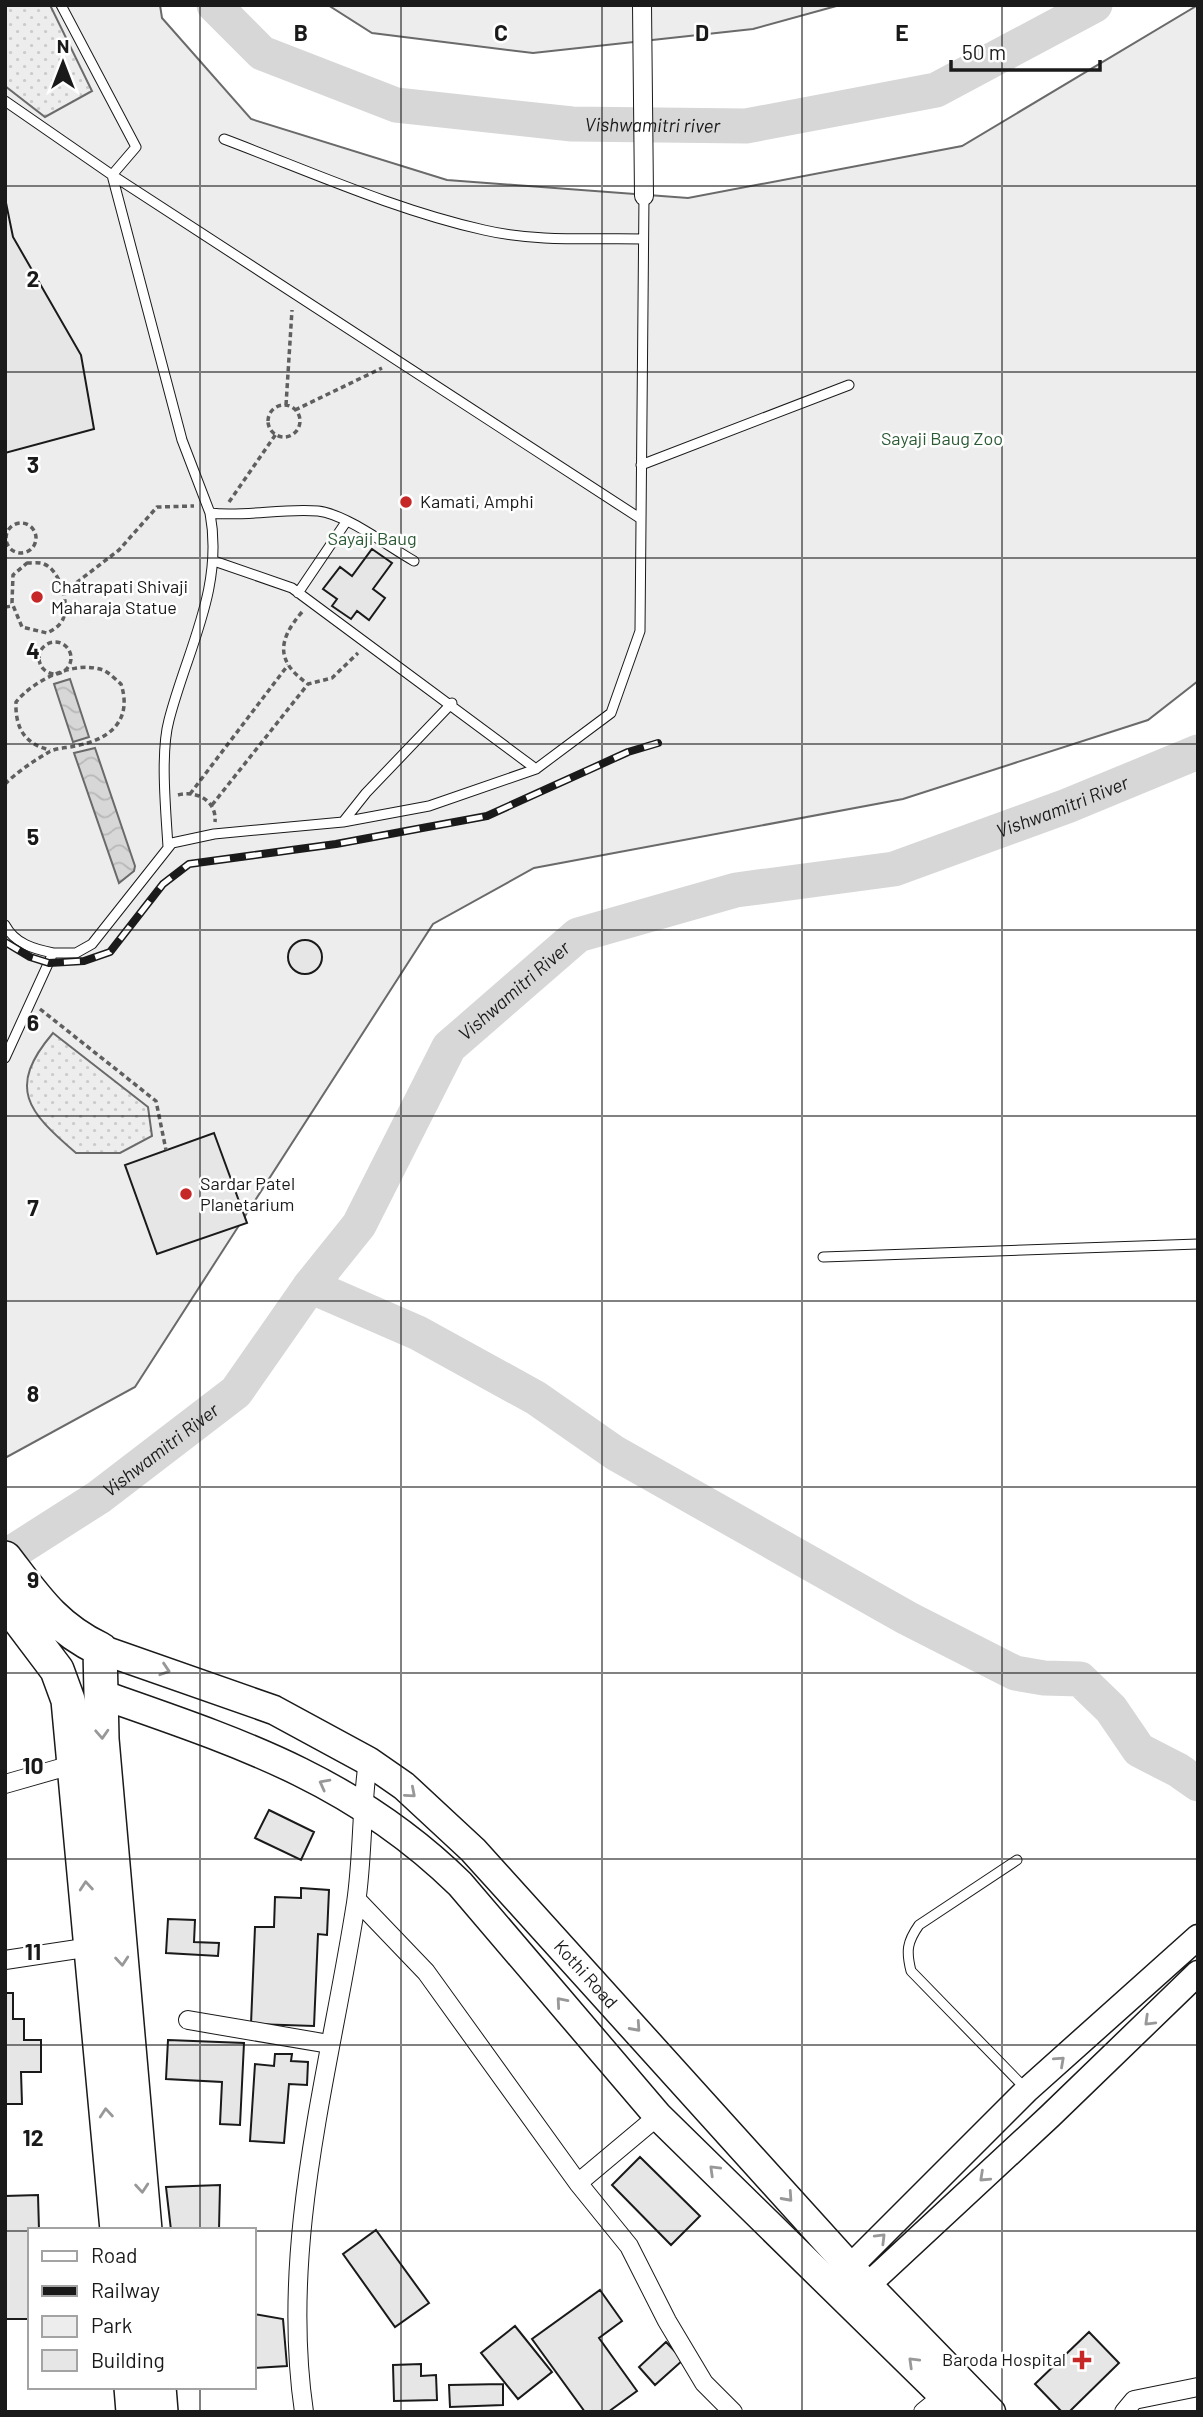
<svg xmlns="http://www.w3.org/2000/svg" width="1203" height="2417" viewBox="0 0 1203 2417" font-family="Barlow,sans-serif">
<defs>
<pattern id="garden-dots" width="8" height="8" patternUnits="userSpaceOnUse" patternTransform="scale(1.75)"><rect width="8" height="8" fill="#ededed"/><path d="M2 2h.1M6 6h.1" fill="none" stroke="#cbcbcb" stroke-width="1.8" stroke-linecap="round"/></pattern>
<pattern id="water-waves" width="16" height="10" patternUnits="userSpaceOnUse" patternTransform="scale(1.75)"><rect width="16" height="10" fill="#d7d7d7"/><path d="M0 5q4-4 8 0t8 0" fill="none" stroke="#b8b8b8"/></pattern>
</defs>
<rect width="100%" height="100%" fill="#fff"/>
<path fill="#ededed" stroke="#6a6a6a" stroke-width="2" d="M5,5H160L162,18L251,119L447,180L688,198L962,146L1198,5V681L1148,720L903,799L534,868L433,924L135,1387L5,1458Z
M328,5H840L753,29L533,53L372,33Z"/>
<path fill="url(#garden-dots)" stroke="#6a6a6a" stroke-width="2" d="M5,5H50L92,91L45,117L5,86Z
M53,1033L148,1107L152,1136L120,1153H76C28,1112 6,1088 53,1033Z"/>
<path fill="url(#water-waves)" stroke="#6a6a6a" stroke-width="2" d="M70,679L89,737L73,742L54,684Z
M95,748L135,866L134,871L119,883L74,753Z"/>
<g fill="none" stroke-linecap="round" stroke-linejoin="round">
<g stroke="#d7d7d7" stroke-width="35">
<path id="s1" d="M214,5L262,53L396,105L572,124L746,126L936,90L1095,5"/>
<path d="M310,1286L418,1333L536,1398L615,1453L907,1618L1015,1673L1044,1678L1080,1679L1111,1709L1139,1750L1178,1770L1198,1784"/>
<path id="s2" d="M5,1557L99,1497L236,1392L310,1286L359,1225L449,1047L578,935L736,890L894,869L1067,806L1198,752"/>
</g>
</g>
<path fill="#e6e6e6" stroke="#1a1a1a" stroke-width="2" d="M5,198L13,237L81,355L94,429L5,453Z
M372,549L392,563L373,589L385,598L369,620L357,611L351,619L332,606L337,599L323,589L340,567L352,576Z
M288 957a17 17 0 1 1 34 0a17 17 0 1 1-34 0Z
M214,1133L247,1223L157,1254L125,1165Z
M269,1810L314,1832L301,1860L255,1838Z
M301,1888L329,1890L327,1935L318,1934L314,2026L251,2024L255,1927H274L275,1897L301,1898Z
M168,1919L195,1920L194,1942L219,1943L218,1956L166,1953Z
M5,1993H13V2019H24V2040H41V2072H21L22,2104H5Z
M168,2040L244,2043L240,2125L220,2124L222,2082L166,2079Z
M275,2054H292L291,2061L308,2062L307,2085L289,2084L284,2143L250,2141L255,2064L274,2066Z
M640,2157L700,2216L671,2245L612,2185Z
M220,2185L219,2230H171L166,2187Z
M38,2195L39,2230H30V2319H5V2196Z
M376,2230L429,2303L395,2327L343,2254Z
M600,2290L622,2321L599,2338L637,2391L608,2412H585L532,2339Z
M254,2314L283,2319L287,2366L254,2368Z
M515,2326L552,2372L518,2399L481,2353Z
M1089,2332L1119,2363L1069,2412H1062L1035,2384Z
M666,2342L683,2360L655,2385L639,2367Z
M421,2364V2376L436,2375L437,2400L394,2401L393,2365Z
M503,2384V2405L450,2407L449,2385Z"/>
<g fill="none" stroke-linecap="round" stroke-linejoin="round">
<defs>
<path id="lane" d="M61,5L136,147L112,175L182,440L210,513C246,517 282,508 318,511C346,514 389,547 414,561
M5,101L112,175L641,519
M224,139C309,171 395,210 484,230C535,242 592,238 643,239
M641,465L849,385
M214,561L292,588L536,769
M298,593L346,522
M343,822L366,793L452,703
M168,847C166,812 160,753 169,720C187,650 224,588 210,513
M5,925C15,944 34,949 53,953
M5,1058L53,953H76L92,944L172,843L214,834L343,822L429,806L536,769L611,713L640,631L644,196
M823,1257L1198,1244
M1017,1860L919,1925C907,1942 906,1951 911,1971L1025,2088"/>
<path id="street" d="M642,5L644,196
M5,1784L75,1764
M357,1900L426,1972L578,2183
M5,1960L91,1947
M188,2020L329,2044
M658,2116L578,2183L629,2246L667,2321L704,2383L733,2412
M304,2412C279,2242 330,2070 356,1903C363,1856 361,1808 368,1761
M923,2412L944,2395
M1124,2412L1134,2400L1198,2387"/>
<path id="secondary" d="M837,2280L1027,2090L1198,1937
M855,2297L1050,2116L1198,1973"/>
<g id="primary">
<path id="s3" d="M100,1649L274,1710L368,1761L404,1786L473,1850L851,2268L991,2412"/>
<path d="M100,1694C237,1742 353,1779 460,1884L658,2116L960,2412"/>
</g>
<path id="highway" d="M5,1558C35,1597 54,1627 100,1649L102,1739L145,2230
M5,1601L57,1670L68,1700L117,2230
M131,2387L133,2412
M159,2387L161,2412"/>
</defs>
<use href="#lane" stroke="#1a1a1a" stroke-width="11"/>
<use href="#street" stroke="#1a1a1a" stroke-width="20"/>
<use href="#secondary" stroke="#1a1a1a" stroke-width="27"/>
<use href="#primary" stroke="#1a1a1a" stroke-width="31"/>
<use href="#highway" stroke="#1a1a1a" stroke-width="36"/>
<path stroke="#5f5f5f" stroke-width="3.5" stroke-dasharray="5 3.5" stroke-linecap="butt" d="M286,405L292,310
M268 421a16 16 0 1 1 32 0a16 16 0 1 1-32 0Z
M295,410L382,368
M229,502L276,434
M6 538a15 15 0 1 1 30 0a15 15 0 1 1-30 0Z
M27,563C32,563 40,562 44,564C60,570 70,604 63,619C60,626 53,630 47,633L22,627L12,603L13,575Z
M63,593L119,550L157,507L194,506
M5,607L13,606
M302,612C278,640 275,661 308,684L332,678L358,653
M39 658a16 16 0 1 1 32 0a16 16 0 1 1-32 0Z
M5,784C17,772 35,760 49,752C55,748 67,748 75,746C109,740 133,721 121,684C116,680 110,673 103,670C74,660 34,680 16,702C15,727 24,744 50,750
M190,794L288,665
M178,795C197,790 217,801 215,822
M212,805L308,684
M40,1009L156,1101L166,1150"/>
<use href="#lane" stroke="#fff" stroke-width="9"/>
<use href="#street" stroke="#fff" stroke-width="18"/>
<use href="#secondary" stroke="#fff" stroke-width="24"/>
<use href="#primary" stroke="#fff" stroke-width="28"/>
<use href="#highway" stroke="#fff" stroke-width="33"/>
<defs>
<path id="rail" d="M5,942L30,957L49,963L84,961L110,952L163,884L189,864L336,844L487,816L628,752L658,743"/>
</defs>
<use href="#rail" stroke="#1a1a1a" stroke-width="8"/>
<use href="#rail" stroke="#fff" stroke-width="5" stroke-dasharray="16" stroke-linecap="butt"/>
</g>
<defs><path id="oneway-chevron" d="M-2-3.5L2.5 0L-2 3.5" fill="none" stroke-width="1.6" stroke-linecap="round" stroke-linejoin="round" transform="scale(1.75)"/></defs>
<g stroke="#989898">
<use href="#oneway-chevron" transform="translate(165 1670) rotate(18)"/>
<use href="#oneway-chevron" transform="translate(102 1734) rotate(87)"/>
<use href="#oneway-chevron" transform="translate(324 1784) rotate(-152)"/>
<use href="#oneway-chevron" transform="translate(411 1793) rotate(41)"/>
<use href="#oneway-chevron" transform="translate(86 1886) rotate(-95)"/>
<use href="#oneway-chevron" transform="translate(122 1961) rotate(85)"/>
<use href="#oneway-chevron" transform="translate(561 2002) rotate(-131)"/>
<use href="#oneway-chevron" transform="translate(1149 2021) rotate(136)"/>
<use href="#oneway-chevron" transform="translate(636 2027) rotate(48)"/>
<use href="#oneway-chevron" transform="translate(1060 2061) rotate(-42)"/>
<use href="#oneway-chevron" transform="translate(106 2113) rotate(-95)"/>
<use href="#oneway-chevron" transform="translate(714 2170) rotate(-136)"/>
<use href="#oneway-chevron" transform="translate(984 2177) rotate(137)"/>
<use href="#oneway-chevron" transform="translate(142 2188) rotate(85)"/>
<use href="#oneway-chevron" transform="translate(788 2197) rotate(48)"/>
<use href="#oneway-chevron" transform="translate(881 2238) rotate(-45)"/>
<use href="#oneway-chevron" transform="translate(913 2362) rotate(-136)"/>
</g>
<path fill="none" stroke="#1a1a1a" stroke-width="2" stroke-opacity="0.55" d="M200,5V2230M401,5V2412M602,5V2412M802,5V2412M1002,5V2412M5,186H1198M5,372H1198M5,558H1198M5,744H1198M5,930H1198M5,1116H1198M5,1301H1198M5,1487H1198M5,1673H1198M5,1859H1198M5,2045H1198M5,2231H30M254,2231H1198M200,2387V2412"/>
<g fill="#c62828" stroke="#fff" stroke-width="2.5">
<circle cx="406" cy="502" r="7"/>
<circle cx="37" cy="597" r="7"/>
<circle cx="186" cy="1194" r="7"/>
<path d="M1078.5 2349.5h7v7h7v7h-7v7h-7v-7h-7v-7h7z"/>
</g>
<g text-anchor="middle" stroke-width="5" stroke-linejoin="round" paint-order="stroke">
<g font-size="18" fill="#2b5a34" stroke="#fff">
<text x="942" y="445">Sayaji Baug Zoo</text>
<text x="372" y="545">Sayaji Baug</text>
</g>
<g font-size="18" fill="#1a1a1a" stroke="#fff" text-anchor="start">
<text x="420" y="508">Kamati, Amphi</text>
<text x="51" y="593">Chatrapati Shivaji<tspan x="51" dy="21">Maharaja Statue</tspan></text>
<text x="200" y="1190">Sardar Patel<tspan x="200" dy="21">Planetarium</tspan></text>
<text x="1066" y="2366" text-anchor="end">Baroda Hospital</text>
</g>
<g font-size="18" fill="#1a1a1a" stroke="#fff">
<text dy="6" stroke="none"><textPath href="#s3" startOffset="597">Kothi Road</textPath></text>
</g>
<g font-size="19" font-style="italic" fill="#1a1a1a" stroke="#fff">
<text dy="7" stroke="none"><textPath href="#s1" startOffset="469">Vishwamitri river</textPath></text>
<text dy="7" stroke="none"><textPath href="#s2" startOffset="1365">Vishwamitri River</textPath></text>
<text dy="7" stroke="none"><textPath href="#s2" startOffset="777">Vishwamitri River</textPath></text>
<text dy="7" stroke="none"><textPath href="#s2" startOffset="189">Vishwamitri River</textPath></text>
</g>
</g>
<g font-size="23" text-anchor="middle" font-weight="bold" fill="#1a1a1a" stroke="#fff" stroke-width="5" stroke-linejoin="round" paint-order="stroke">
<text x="301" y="41">B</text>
<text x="501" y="41">C</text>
<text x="702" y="41">D</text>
<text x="902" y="41">E</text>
<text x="33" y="287">2</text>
<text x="33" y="473">3</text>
<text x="33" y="659">4</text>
<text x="33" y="845">5</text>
<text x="33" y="1031">6</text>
<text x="33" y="1216">7</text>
<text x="33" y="1402">8</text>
<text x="33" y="1588">9</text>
<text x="33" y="1774">10</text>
<text x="33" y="1960">11</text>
<text x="33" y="2146">12</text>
</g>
<rect width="1203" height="2417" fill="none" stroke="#1a1a1a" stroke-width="14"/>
<rect x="28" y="2228" width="228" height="161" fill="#ffffff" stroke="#a3a3a3" stroke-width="2"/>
<rect x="42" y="2251" width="35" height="10" fill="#ffffff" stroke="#a3a3a3" stroke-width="2"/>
<text x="91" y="2263" font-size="21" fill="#1a1a1a">Road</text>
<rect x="42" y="2286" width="35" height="10" fill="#1a1a1a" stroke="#a3a3a3" stroke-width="2"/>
<text x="91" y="2298" font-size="21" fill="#1a1a1a">Railway</text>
<rect x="42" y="2316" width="35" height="21" fill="#ededed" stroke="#a3a3a3" stroke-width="2"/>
<text x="91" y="2333" font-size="21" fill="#1a1a1a">Park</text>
<rect x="42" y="2350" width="35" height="21" fill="#e6e6e6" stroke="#a3a3a3" stroke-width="2"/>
<text x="91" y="2368" font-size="21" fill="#1a1a1a">Building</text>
<g transform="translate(63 63)" stroke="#ffffff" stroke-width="5" paint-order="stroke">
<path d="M0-5L12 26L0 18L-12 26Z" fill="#1a1a1a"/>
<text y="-10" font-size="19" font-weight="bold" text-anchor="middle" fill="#1a1a1a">N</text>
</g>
<path d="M951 60v10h149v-10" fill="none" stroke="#1a1a1a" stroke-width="3.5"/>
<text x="962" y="60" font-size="21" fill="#1a1a1a" stroke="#ffffff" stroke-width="5" paint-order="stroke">50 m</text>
</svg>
